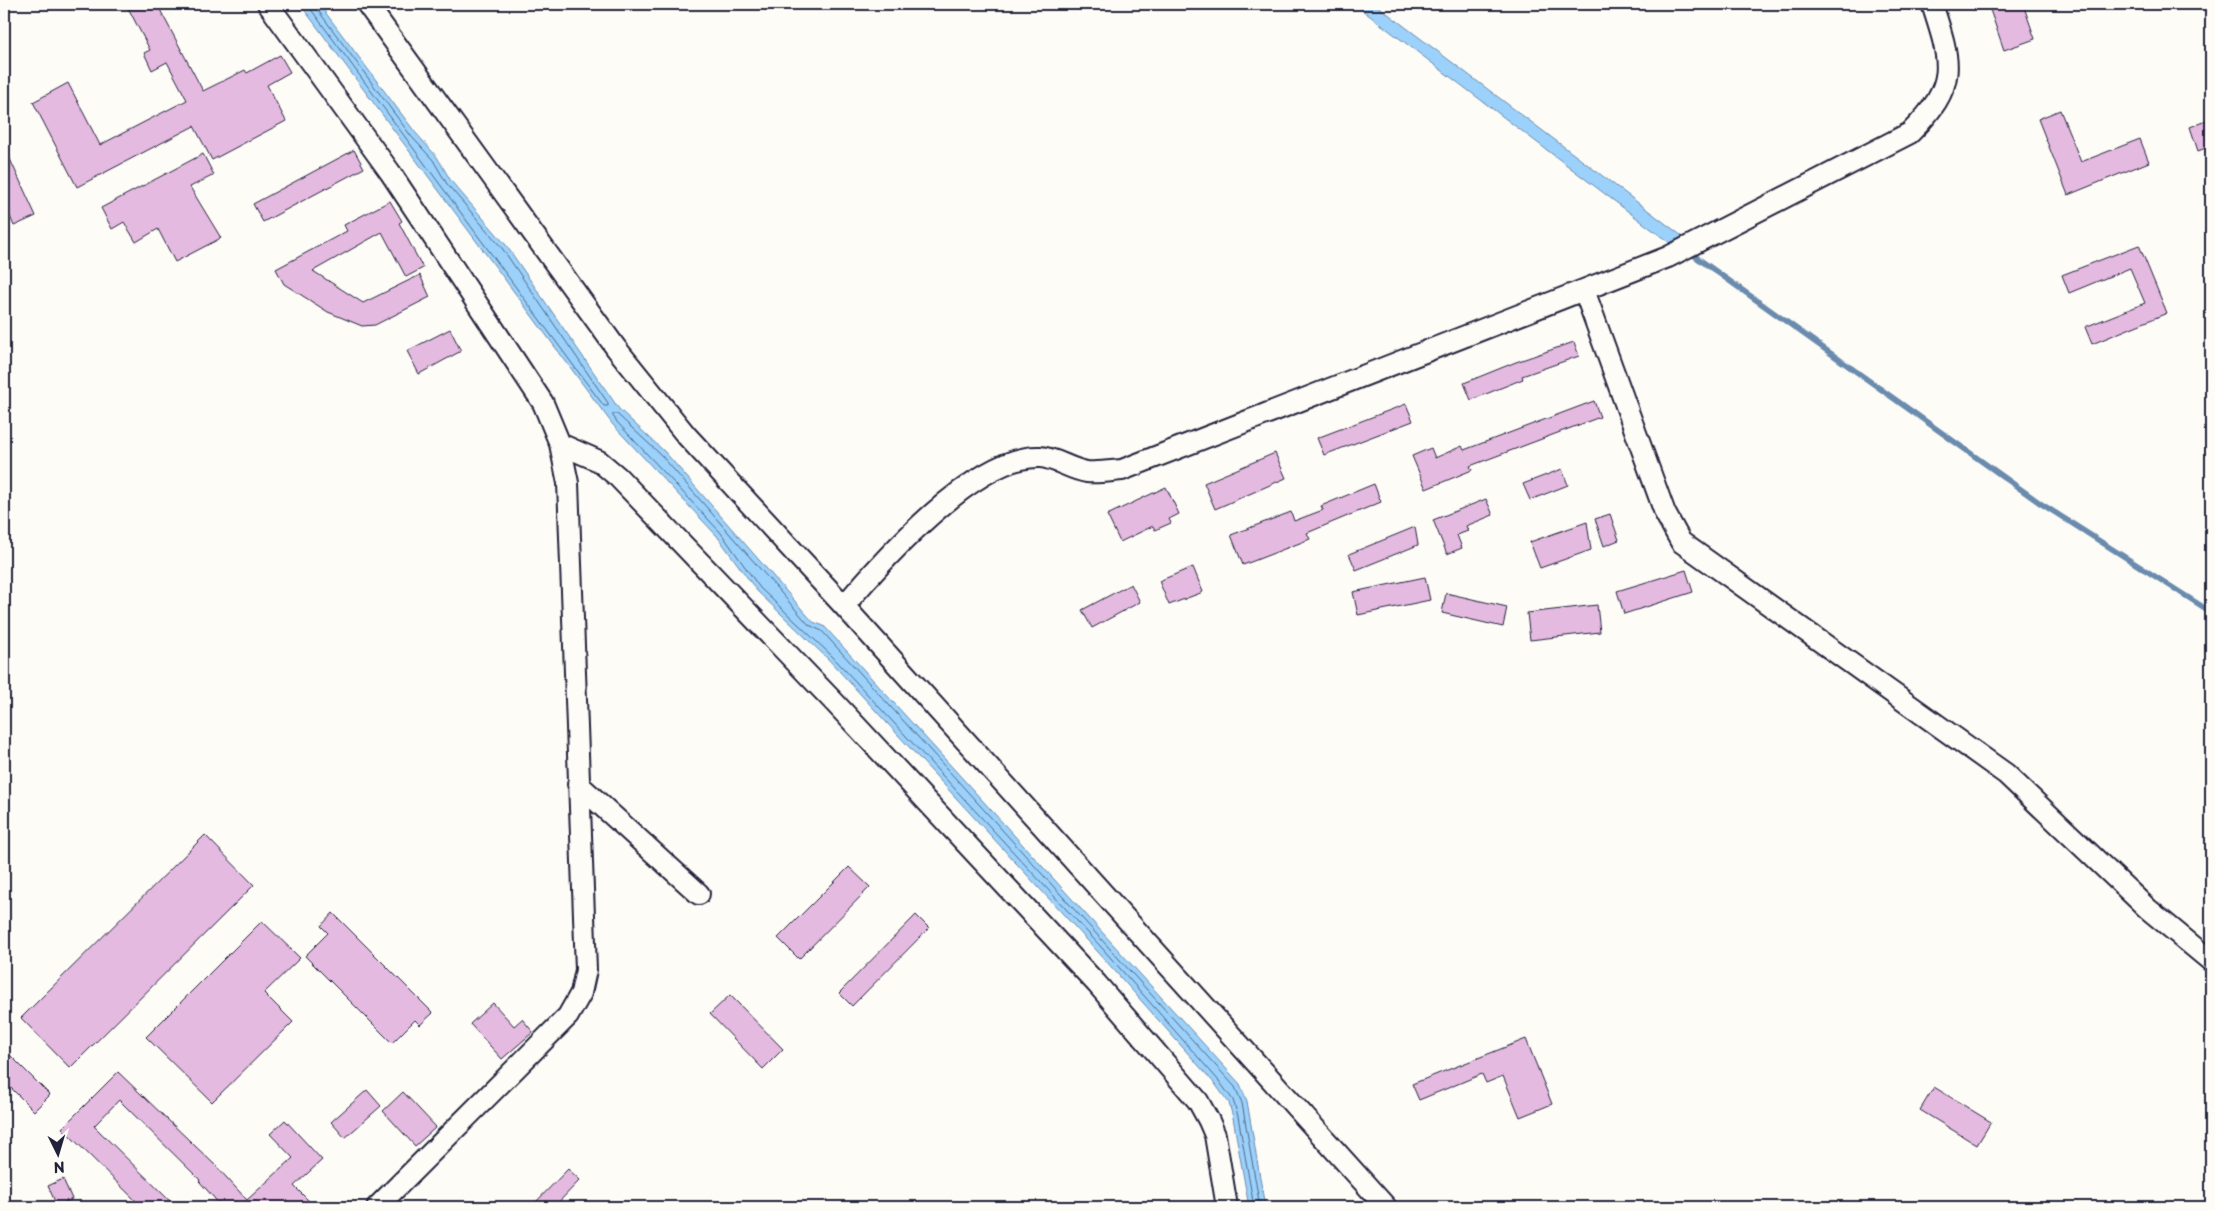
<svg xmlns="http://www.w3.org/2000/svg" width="2215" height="1211" viewBox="0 0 2215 1211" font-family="'Playpen Sans',sans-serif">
<rect width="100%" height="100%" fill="#fdfcf7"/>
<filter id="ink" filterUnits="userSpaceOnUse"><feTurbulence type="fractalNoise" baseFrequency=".02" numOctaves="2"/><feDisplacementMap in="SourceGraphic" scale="10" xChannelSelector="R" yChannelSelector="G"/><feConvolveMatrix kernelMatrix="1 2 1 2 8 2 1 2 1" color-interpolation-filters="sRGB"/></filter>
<g filter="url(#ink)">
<path fill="#9bd1fa" stroke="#6b8bae" d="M300,4H319L415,132L437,157L451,181L506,245L619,409L665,452L813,622L824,626L1240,1084L1247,1101L1265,1207H1249L1233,1118L1229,1103L1215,1084L1098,952L828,659L757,591L717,536L613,425Z
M1354,4H1375L1682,236L1686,245L1675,247Z"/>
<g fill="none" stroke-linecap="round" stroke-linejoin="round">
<path stroke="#526887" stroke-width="1" d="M307,4L582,377L604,406H608V403L502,248L447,184L433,160L411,136L317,9L316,4
M1254,1207L1238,1116L1233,1100L1219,1081L1102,948L832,656L760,588L721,533L617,422L613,416V414H617L661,455L809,625L822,631L1235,1087L1242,1103L1260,1207"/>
<path stroke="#6b8bae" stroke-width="5.5" d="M1689,252L2040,503L2211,612"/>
</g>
<path fill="#e5bae0" stroke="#22223b" d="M126,4H157L203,91L245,70L247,73L280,55L290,72L267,85L286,121L212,160L194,126L77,187L33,102L68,83L100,145L187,100L167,62L152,70L144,53L150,50Z
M1988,4H2023L2035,39L2004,50Z
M2060,110L2081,162L2140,139L2149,162L2068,195L2038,119Z
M2211,119V146L2198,151L2190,127Z
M4,146L36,216L14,226L4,202Z
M354,150L364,168L263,222L253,204Z
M203,154L214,175L190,187L221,238L175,262L158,229L136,242L124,222L112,229L101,208Z
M390,201L402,221L399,223L423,268L406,277L382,232L313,271L363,303L420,275L430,297L375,325L362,326L328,312L284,284L276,269L347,231L344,225Z
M2139,245L2167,313L2092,344L2085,327L2145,303L2130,268L2069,293L2062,275Z
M450,329L461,351L419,374L407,351Z
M1574,342L1579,356L1522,376L1523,379L1471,400L1464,383L1516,362Z
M1594,401L1600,417L1470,466L1472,470L1426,489L1412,456L1431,448L1435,458L1462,446L1464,450Z
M1406,404L1413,421L1324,455L1317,438Z
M1275,453L1286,478L1215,509L1204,483Z
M1562,469L1568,485L1530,500L1523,484Z
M1374,484L1381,502L1307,533L1310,539L1243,565L1231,535L1291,512L1294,521L1323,510L1321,506Z
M1166,487L1179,514L1169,519L1171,523L1155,530L1153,526L1120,542L1107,515Z
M1486,499L1493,515L1466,526L1468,531L1457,535L1462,548L1447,554L1433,520Z
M1610,514L1619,540L1604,546L1595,519Z
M1587,522L1591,550L1540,568L1530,542Z
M1415,527L1418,545L1356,570L1349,554Z
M1193,567L1203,592L1169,605L1159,581Z
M1686,570L1693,592L1624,614L1617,591Z
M1425,577L1430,600L1358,615L1353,592Z
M1131,584L1140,602L1092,628L1082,610Z
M1446,593L1507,607L1503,627L1442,613Z
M1597,605L1600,632L1530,640L1527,613Z
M205,835L254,885L70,1068L21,1018Z
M849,867L870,887L799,959L778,938Z
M333,913L433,1013L420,1025L415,1020L392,1043L305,956L328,933L321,926Z
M916,915L929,928L852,1006L839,993Z
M262,921L300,958L264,993L293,1022L212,1102L146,1037Z
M730,995L783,1049L763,1069L710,1014Z
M493,1003L514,1026L522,1019L533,1032L502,1059L470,1024Z
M1526,1039L1552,1104L1520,1117L1503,1076L1486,1083L1482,1074L1419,1100L1412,1084Z
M4,1049L50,1095L34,1111L4,1081Z
M118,1072L216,1166L247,1200L293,1158L270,1134L285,1120L322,1160L294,1186L315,1207H222L199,1181L200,1180L119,1100L94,1126L176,1207H142L62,1128Z
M1934,1087L1991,1122L1977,1145L1920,1110Z
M367,1090L381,1106L345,1138L331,1122Z
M403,1092L436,1127L415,1146L383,1111Z
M568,1169L580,1180L554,1207H531Z
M63,1179L72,1199L57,1206L48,1186Z"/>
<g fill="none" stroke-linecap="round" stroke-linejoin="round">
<defs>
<path id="minor" d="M268,4L390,172L543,403L560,444L568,483L586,970L581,993L568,1016L377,1207
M367,4L616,348L686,435L844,606L1386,1207
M1584,290L1665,513L1681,542L2006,774L2148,909L2211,961
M560,444L599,461L618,477L835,703L1097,984L1198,1101L1209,1121L1215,1135L1227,1207
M844,606C882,561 977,454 1040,457C1056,458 1071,470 1087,472C1098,473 1111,471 1122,470L1668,257L1910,133C1958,85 1952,65 1932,4
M578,784L699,894"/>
</defs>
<use href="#minor" stroke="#22223b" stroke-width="24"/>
<use href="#minor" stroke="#fdfcf7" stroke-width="20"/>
</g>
</g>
<rect width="2215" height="1211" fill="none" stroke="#fdfcf7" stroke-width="20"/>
<rect x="10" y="10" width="2195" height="1191" fill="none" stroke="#22223b" stroke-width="2" filter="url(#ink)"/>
<g transform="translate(58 1154) rotate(175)" stroke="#fdfcf7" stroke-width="4" paint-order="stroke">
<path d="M0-4L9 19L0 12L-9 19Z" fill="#22223b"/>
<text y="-8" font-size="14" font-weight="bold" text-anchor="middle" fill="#22223b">N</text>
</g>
</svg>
